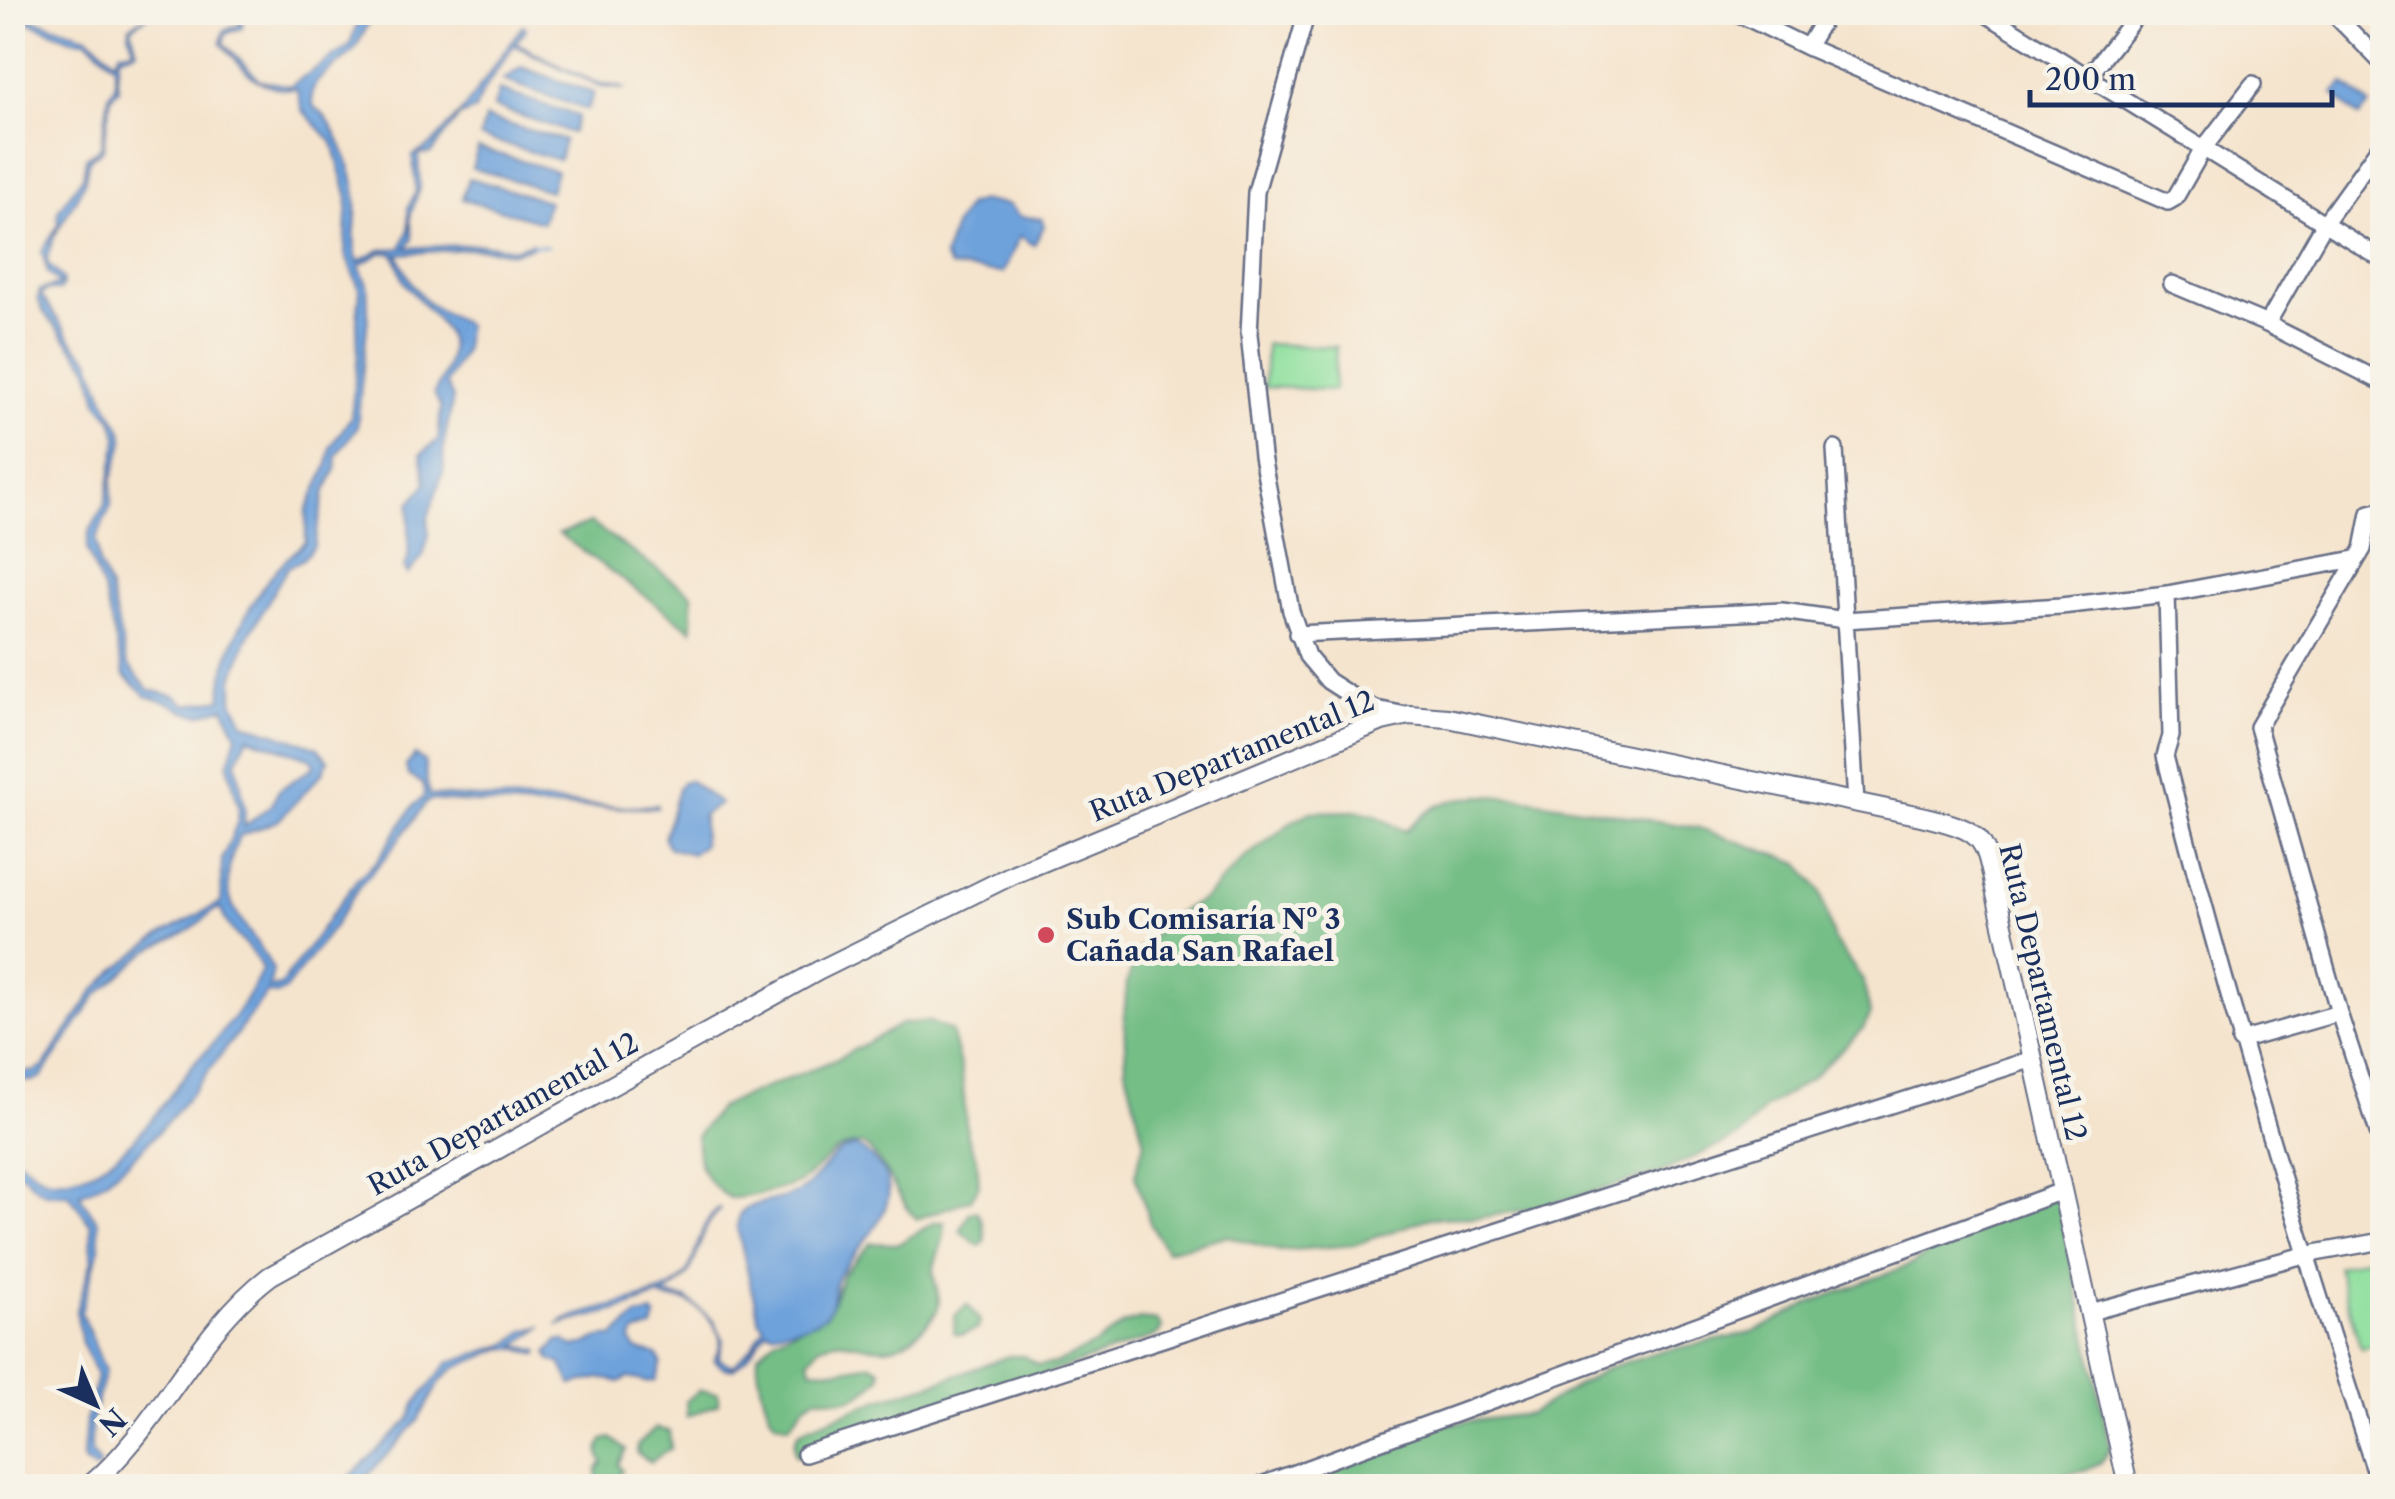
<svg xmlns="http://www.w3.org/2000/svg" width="2395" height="1499" viewBox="0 0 2395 1499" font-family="'Libre Caslon Text',serif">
<rect width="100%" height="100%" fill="#f7f3e8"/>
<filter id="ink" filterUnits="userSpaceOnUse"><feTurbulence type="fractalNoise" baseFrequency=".01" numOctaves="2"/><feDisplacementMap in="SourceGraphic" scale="20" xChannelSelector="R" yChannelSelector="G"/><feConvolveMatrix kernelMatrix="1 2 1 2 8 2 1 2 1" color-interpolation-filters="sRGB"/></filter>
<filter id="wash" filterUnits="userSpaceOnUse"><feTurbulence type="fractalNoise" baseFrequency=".0048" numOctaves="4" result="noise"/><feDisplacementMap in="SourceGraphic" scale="40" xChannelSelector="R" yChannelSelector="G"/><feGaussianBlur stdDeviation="2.25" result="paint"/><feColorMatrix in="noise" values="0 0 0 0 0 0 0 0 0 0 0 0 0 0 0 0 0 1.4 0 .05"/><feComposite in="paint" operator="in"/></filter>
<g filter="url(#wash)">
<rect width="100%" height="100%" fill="#f5e4cd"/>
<path fill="#90e09f" stroke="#56887e" stroke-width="2.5" d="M1266,344L1336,347L1334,390L1264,387Z
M2382,1253V1342L2361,1349L2337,1267Z"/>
<path fill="#74be86" stroke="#487672" stroke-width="2.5" d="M591,523L692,594V630L559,534Z
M1480,796L1515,797L1699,828L1800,863L1820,891L1834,940L1863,980L1870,1013L1863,1029L1810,1079L1764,1109L1740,1136L1662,1172L1540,1207L1484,1217L1429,1218L1354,1245L1280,1251L1227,1236L1166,1251L1150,1223L1135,1175L1144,1142L1126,1070L1124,1017L1127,983L1138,951L1175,914L1205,898L1241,861L1293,821L1311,812L1359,811L1375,815L1405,831C1435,804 1439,801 1480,796Z
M927,1021L951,1031L962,1073L967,1136L977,1160L979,1185L971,1199L917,1219C894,1197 888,1162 862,1144C831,1144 824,1166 801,1181C788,1189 745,1198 730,1198C705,1184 695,1162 697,1135L719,1108L735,1100L837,1059L901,1024Z
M2056,1184L2110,1448L2100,1463L2085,1471L2067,1473L2052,1486H1261L1446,1424L1530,1414L1605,1369L1653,1353L1752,1333L1815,1301L1912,1264L1953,1236L2040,1187Z
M976,1211C982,1216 985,1233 985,1242L979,1246L960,1231L970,1212Z
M935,1222H944C947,1245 932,1258 934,1274C938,1303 947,1305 921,1330C878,1370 857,1328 819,1347L809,1360L812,1369L838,1370L872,1364L880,1369V1377C858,1403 847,1401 816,1397L804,1406L789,1426L775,1422C765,1410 756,1370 758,1354L777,1337L810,1323L831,1306L843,1274L871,1243L898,1244Z
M967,1304L980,1321L978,1329L962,1335L954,1333L955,1316Z
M1140,1319L1158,1321L1162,1328L1158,1335L814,1455L796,1456C792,1444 794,1434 807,1428L880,1399L929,1385L1009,1356H1024L1038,1365L1055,1364L1096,1344L1124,1324Z
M700,1390L718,1393V1404L687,1417L686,1401Z
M656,1428L669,1431L671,1448L651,1462L637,1453L638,1444Z
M611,1438L626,1449L618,1464L622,1471L612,1484L597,1478V1469L603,1463C598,1454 598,1449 603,1440Z"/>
<path fill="#6ea2db" stroke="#44689c" stroke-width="2.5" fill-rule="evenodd" d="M13,13L88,36L115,60L120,51L134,49L129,34L130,26L152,13L131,28L137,50L119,56L117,80L119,89L111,97L103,149C99,153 93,155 90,159C86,165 87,175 84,183C73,209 49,234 47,263L62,278L63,285L59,290H47L41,295L76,346L90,359L106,402L122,430L124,440L112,480L111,505L96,539L99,564L109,587L127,664L149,690L175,696L187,705L222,699C218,662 252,597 277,569C285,559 297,551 306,542V512L328,465L331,447L351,417L358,354L357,321L360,290L345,254L348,198L333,143L302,110L297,89C254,90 247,71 221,43L224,31L239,25L240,13H244L242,28L225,34L224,43L260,80L290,86L349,46L362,13H374C366,24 363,38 354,50C338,70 304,76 314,107C335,118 355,175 356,199C358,221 350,239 358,262L380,250L401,248L409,229L408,208L416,191L413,156L432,144L464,109L523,25L526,28L516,42C529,50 590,82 603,84C611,86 618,86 626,89L601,87L514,45L483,91L475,110L460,116L431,153L418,154L420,186L410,217L413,239L406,248L482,244L513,249L532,243L533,246L513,253L480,248L398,254C407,276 416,295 437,309C447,316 457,316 466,326L464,350L446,384L453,398L443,448L444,469L427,520L429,535L423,556L408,574L404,568L408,559L410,503L426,484L421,454L438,440L441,408L434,393C470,332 439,328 405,283C400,276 399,262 393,253H381L359,266L367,284L368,315L357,427L337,455L336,469L325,491L314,546L303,559L287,568L247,639L233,678V701L244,723L317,747L328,760L324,771L278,821L239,836C209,908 246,915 273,970L269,988L280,986L358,878L377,861L414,805L424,797L423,784L408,775L406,766L415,755L424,761L429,795L628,807L657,805V808L537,807L430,800L426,803L386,857L360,885L334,926L285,990L277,995L267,993C227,1046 140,1174 79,1194L98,1222L99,1249L81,1312L105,1371L91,1425V1453L100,1466L95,1470L84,1462L83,1457L86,1419L97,1376L82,1343L76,1310L92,1261L91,1225L69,1194C61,1194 49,1195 41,1191C29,1184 27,1173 13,1170V1157C26,1162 38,1179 51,1179C116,1183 160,1107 194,1063C199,1056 205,1053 210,1047C230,1023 249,999 262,970C255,947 227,934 221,909L215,910L190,930L148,951L97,995L41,1078L31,1081L13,1080V1071L33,1072L43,1067L94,991L114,971L158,937L221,902L222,860L238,821L239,807L228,765L237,735L224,707L200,715L185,712L171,704L146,696L124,675L104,593L87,549L89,533L105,504L118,438L112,419L99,404L89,368L43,311L38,299L40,290L60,284L48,273L42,251L58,225V211L83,176L86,158L101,147L109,95L115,86V65L87,40L71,39L13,16ZM248,737L312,759L315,766L279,790L271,805L244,827L245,807L236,761Z
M521,67L594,93L587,110L503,80Z
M2344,83L2370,105L2359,117L2333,94Z
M499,90L578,116L572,133L494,107Z
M485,118L564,140L559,160L480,137Z
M478,148L556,171L550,191L472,168Z
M469,178L548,201L542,222L462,199Z
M981,201L1009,205L1019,216L1042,219L1044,226L1034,245L1020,236L1003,273L950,267L944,257L955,224L968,205Z
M689,780L720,804L703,815V845L692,854L669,848L664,839L678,789L682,782Z
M856,1146C923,1188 871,1229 840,1273C830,1286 837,1305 824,1316C810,1327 789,1328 772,1332L767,1330L747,1358L733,1369L723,1367L714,1360C716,1355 719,1351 720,1346C724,1329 697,1303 681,1300C671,1299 667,1301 658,1296L626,1308L557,1325C579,1309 640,1304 673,1286C701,1270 693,1227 719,1208L720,1210C690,1236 708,1271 663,1295L687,1299L714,1321L723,1340L719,1359L733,1366L752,1347L764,1327L759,1320L737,1227L740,1213C757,1199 782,1202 800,1191C823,1177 827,1151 856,1146Z
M653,1313L656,1317L653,1328L635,1333L631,1341L635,1349L657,1355L661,1363L656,1380L646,1382L628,1377L620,1382L600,1378L572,1385L561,1363L552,1361L547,1353L558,1341L564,1340L573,1347C589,1345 597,1335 614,1337L637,1316Z
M543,1326L517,1345L539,1351L538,1355L515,1348L501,1349L453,1369L440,1382L417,1422L365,1478L353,1486H340L410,1419L415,1404L449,1362L508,1344L524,1331Z"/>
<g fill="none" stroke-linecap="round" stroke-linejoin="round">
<path stroke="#6ea2db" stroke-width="2.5" d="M530,245L547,246"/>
</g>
</g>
<g filter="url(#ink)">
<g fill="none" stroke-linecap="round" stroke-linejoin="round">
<defs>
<path id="minor" d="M1307,12L1256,192L1249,334L1262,456L1291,611L1307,656L1328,681L1353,697L1376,709L1406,715
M1735,12L1807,47L2168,202L2175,198L2203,149L2253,84
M1983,12L2382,259
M2332,12L2382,63
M1807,47L1828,12
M2089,76L2139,12
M2172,284L2267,324L2382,382
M2267,324L2326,221L2382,143
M1835,449L1856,803
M2382,510L2370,513L2363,549L2258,727L2339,1013L2382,1144
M2167,594L2171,736L2165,756C2227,1002 2301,1245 2380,1486
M1297,634L1782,611L1845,620L2061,606L2167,594L2355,559
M2240,1041L2339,1013
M2090,1312L2304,1255L2382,1241
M805,1454L2033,1059
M1259,1486L2062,1191"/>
<path id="major" d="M89,1486C160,1427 196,1332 270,1276L818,971L1014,874L1382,721L1409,715L1448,718L1921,816C1993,833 1983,839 1999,907L2128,1486"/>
</defs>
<use href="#minor" stroke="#676e85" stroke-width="20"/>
<use href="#major" stroke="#676e85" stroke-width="22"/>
<use href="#minor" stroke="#fff" stroke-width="15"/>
<use href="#major" stroke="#fff" stroke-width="18"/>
</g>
</g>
<circle fill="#d1495b" stroke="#f7f3e8" stroke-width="4" cx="1046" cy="935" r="10"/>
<g text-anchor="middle" stroke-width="10" stroke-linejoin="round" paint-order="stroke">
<g font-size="28" fill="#1b2f5e" stroke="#f7f3e8">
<text transform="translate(1232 756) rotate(-22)" y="10">Ruta Departamental 12</text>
<text transform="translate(2043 992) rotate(77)" y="10">Ruta Departamental 12</text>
<text transform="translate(503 1114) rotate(-29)" y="10">Ruta Departamental 12</text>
</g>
<g font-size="28" font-weight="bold" fill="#1b2f5e" stroke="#f7f3e8" text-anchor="start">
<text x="1066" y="929">Sub Comisaría Nº 3<tspan x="1066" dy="32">Cañada San Rafael</tspan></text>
</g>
</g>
<rect width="2395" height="1499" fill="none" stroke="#f7f3e8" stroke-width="50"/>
<g transform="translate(95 1404) rotate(136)" stroke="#f7f3e8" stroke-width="8" paint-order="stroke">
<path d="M0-8L18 38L0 25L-18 38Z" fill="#1b2f5e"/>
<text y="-15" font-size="28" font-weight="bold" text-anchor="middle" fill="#1b2f5e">N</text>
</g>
<path d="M2030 90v15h302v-15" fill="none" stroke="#1b2f5e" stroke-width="5"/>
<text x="2045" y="90" font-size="30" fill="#1b2f5e" stroke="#f7f3e8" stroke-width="8" paint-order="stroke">200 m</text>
</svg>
